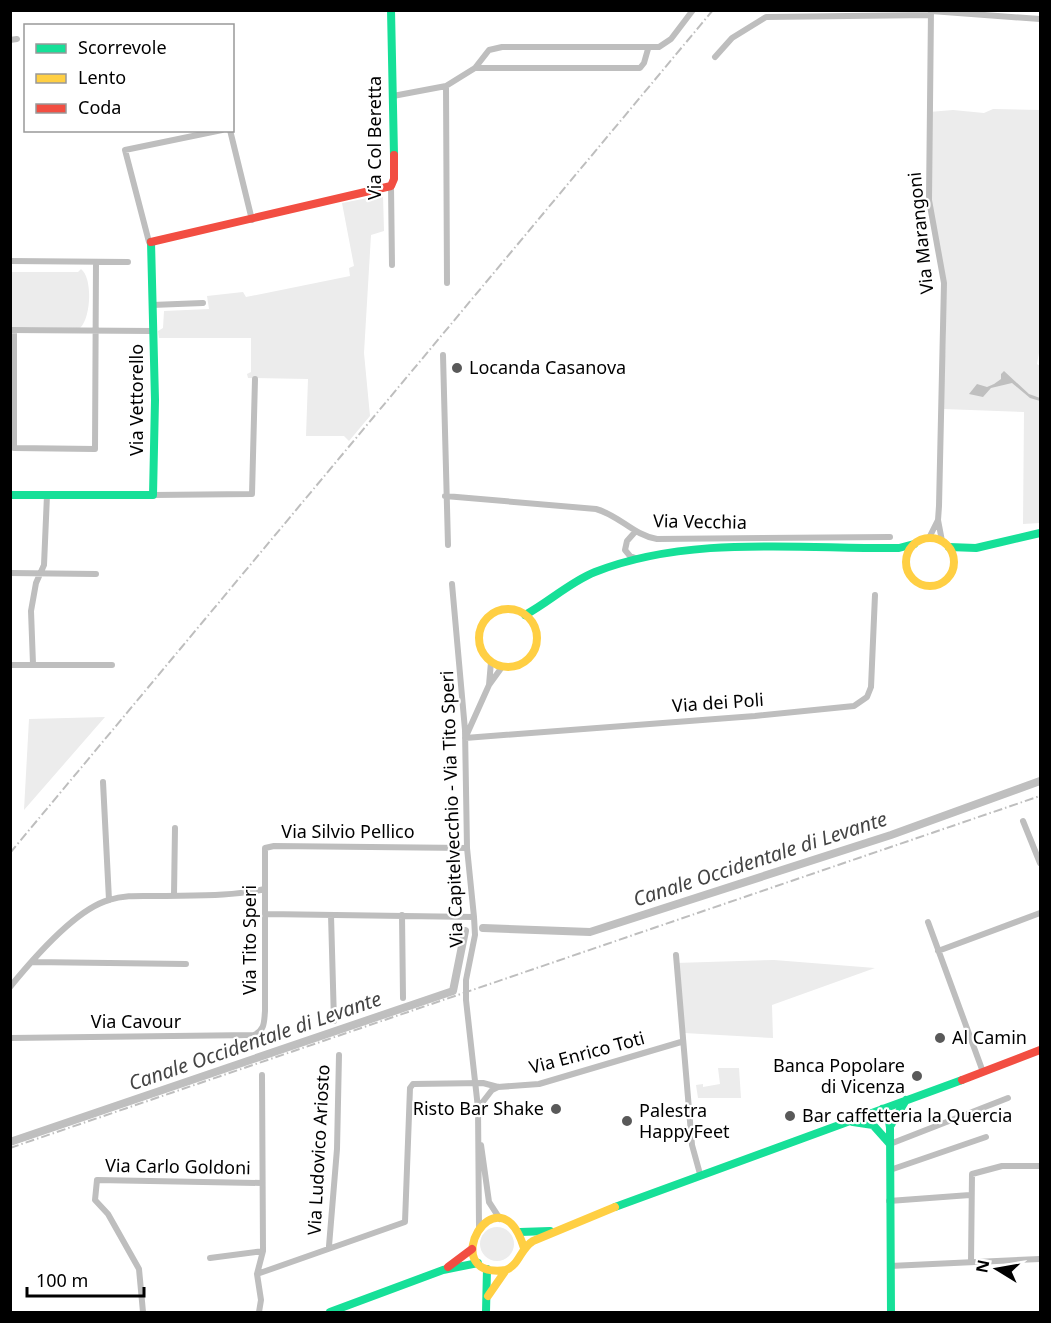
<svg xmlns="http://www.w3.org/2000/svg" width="1051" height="1323" viewBox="0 0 1051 1323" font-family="'Noto Sans',sans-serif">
<rect width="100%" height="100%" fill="#fff"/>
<path fill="#ececec" d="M993,109L1040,110V347L1037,364L1040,366V523L1023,524L1024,412L943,409L946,332L944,293L932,221L929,112L953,110L984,113Z
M383,195L384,231L371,235L364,353L370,416L349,441L344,436H306L308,379L248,378L247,374L251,372V338H159L158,331L163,328L164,311L209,309L207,296L243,292L246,297L350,276L349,268L354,266L342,203Z
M81,269C93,278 91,318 80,328L11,327V272H78Z
M105,717L24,810L29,719Z
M774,960L875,968L772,1005L773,1038L684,1033L675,963Z
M718,1068H739L741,1098H698L696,1085L703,1084V1087L720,1084Z
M480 1244a17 17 0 1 1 34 0a17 17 0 1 1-34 0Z"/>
<path fill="#bfbfbf" d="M1004,371L1029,394L1040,398V401L1030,398L1012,383L991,388L983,397L969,394L977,384L987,387L994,384L1001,379V374Z"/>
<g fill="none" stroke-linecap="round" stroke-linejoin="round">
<path stroke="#bfbfbf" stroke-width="8" d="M483,928L590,932L891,835L1040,781
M10,1142L453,991L465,931"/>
<path stroke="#bebebe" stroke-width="6" d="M931,11L1040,19
M10,40L17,39
M715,57L732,38L766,17L930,15
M475,68H640L644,63L648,49
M446,86L447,283
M393,96L446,86L475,68L489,50L502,47H659L671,39L693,10
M230,130L252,220
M391,186L392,265
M149,242L125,150L222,130
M10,261L128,262
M152,305L203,303
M11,330L153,331
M14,330V448L95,449L96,262
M443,355L448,545
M153,495L252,494L255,379
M445,496L596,509C619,515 633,535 657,539L890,537
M938,520L942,541
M635,532L627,541L625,550L630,556L638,559
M929,538L938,520L939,506L944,283L929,200L931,10
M10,573L96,574
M452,584L465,730L467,848L474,917L475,935L466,980V1000L478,1108L479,1227
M33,664L31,611L36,583L44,565L47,495
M10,665H112
M489,685L491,662
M467,734L489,685L502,667
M465,738L755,716L854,706L867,697L871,687L875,595
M103,782L109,900
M1023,821L1040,863
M174,895L175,828
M266,914L474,917
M331,915L334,1021
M402,915L403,998
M928,922L983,1072
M938,951L1040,913
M676,955L692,1145L700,1174
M32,962L186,964
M10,987C32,960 76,909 109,900C124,895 140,896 155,896C192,895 229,897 265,889
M10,1038L254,1035C265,1030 264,1022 265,1011V848L274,846L467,848
M478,1108L492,1090L498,1087
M890,1144L1008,1098
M481,1145L489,1202L500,1219
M890,1170L986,1137
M889,1201L970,1195
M329,1246L337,1149L339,1055
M210,1258L263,1251
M971,1262L972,1174L1002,1166H1040
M890,1266L1040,1259
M257,1274L405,1222L410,1088L413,1084L483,1083L498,1087L539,1084L681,1042
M143,1312L139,1269L108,1214L95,1200L97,1180L261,1183
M259,1312L261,1300L257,1274L263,1251L262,1075"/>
<path stroke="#16e098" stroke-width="8" d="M391,10L394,155
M10,495H153L155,400L151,242
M949,547L976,548L1040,533
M525,615C549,602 570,582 595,572C689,535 800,549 899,548L914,544
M882,1109L888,1115L890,1128L891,1312
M853,1122L873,1125L890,1144
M891,1125L906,1100
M615,1207L962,1080
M520,1232L550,1231
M330,1312L443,1270L478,1263
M486,1312L487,1269"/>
<path stroke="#ffcf43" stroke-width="8" d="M906 562a24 24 0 1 1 48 0a24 24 0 1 1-48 0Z
M479 638a29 29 0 1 1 58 0a29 29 0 1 1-58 0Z
M524,1248C498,1165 433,1280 506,1270C520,1264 520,1249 533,1241L615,1207
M488,1296L506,1270"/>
<path stroke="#f24e42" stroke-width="8" d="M151,242L391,186L394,179V155
M962,1080L1040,1050
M448,1267L472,1249"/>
<path stroke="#bebebe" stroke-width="2" stroke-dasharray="9 3 1.5 3" stroke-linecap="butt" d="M10,853L713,10
M10,1148L1040,796"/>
</g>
<g fill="#595959" stroke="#fff" stroke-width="2">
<circle cx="457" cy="368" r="6"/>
<circle cx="940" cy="1038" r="6"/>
<circle cx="917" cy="1076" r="6"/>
<circle cx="556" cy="1109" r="6"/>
<circle cx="790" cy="1116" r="6"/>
<circle cx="627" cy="1121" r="6"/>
</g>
<g text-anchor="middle" stroke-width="4.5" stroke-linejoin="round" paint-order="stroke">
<g font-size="18" fill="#000" stroke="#fff">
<text transform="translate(375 138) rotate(-90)" y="6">Via Col Beretta</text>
<text transform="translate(921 233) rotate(-96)" y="6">Via Marangoni</text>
<text transform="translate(137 400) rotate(-90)" y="6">Via Vettorello</text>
<text transform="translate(700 522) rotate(1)" y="6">Via Vecchia</text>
<text transform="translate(718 703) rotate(-4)" y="6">Via dei Poli</text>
<text transform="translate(452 809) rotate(-92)" y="6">Via Capitelvecchio - Via Tito Speri</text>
<text x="348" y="838">Via Silvio Pellico</text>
<text transform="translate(250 940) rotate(-90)" y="6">Via Tito Speri</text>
<text x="136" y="1028">Via Cavour</text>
<text transform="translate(587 1053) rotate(-15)" y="6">Via Enrico Toti</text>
<text transform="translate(319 1150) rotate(-87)" y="6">Via Ludovico Ariosto</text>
<text transform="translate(178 1167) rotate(1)" y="6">Via Carlo Goldoni</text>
</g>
<g font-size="18" fill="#000" stroke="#fff" text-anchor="start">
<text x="469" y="374">Locanda Casanova</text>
<text x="952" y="1044">Al Camin</text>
<text x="905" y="1072" text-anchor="end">Banca Popolare<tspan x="905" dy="21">di Vicenza</tspan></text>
<text x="544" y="1115" text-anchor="end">Risto Bar Shake</text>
<text x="639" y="1117">Palestra<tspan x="639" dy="21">HappyFeet</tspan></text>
<text x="802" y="1122">Bar caffetteria la Quercia</text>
</g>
<g font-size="20" font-style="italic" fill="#444" stroke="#fff">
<text transform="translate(760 859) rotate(-18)" y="7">Canale Occidentale di Levante</text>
<text transform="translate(255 1041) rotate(-19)" y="7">Canale Occidentale di Levante</text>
</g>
</g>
<rect width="1051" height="1323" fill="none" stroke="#000000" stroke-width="24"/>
<rect x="24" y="24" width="210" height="108" fill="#ffffff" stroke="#999999" stroke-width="1.5"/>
<rect x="36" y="44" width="30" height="9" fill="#16e098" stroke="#999999" stroke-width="1.5"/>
<text x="78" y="54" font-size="18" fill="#000000">Scorrevole</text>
<rect x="36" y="74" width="30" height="9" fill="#ffcf43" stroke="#999999" stroke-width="1.5"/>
<text x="78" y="84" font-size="18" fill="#000000">Lento</text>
<rect x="36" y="104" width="30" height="9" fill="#f24e42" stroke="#999999" stroke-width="1.5"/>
<text x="78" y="114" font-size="18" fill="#000000">Coda</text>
<g transform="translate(997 1269) rotate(281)" stroke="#ffffff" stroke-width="4.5" paint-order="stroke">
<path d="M0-4.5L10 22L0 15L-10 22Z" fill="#000000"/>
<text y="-9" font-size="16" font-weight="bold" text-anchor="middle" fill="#000000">N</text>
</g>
<path d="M27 1287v9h117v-9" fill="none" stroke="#000000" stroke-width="3"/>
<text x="36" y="1287" font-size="18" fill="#000000" stroke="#ffffff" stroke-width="4.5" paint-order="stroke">100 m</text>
</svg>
